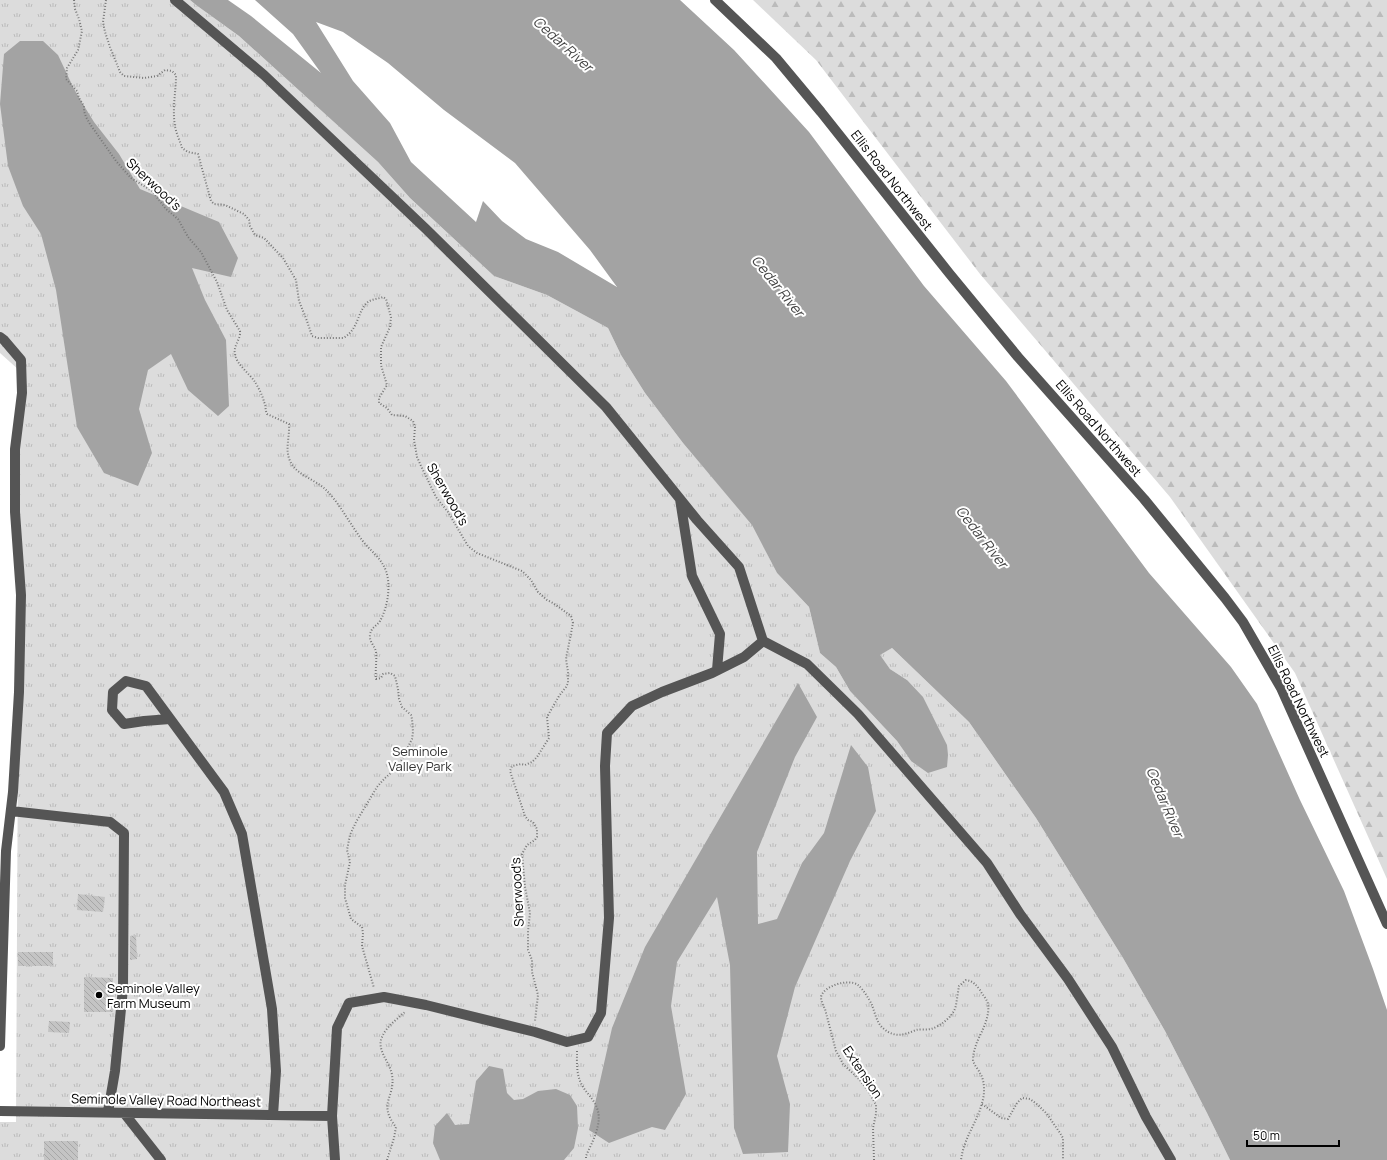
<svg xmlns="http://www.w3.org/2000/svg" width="1387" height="1160" viewBox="0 0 1387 1160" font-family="Manrope,sans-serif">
<defs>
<pattern id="forest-firs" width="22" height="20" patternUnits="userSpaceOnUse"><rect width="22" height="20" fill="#dcdcdc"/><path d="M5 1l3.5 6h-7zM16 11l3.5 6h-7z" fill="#bbb"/></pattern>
<pattern id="park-tufts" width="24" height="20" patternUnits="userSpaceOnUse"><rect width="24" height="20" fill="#dcdcdc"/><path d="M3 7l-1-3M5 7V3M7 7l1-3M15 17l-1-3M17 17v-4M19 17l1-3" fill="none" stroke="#bbb"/></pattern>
<pattern id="building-back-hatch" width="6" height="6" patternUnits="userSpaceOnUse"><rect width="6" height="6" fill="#c4c4c4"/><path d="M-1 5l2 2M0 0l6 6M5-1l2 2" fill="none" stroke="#a7a7a7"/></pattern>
</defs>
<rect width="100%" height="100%" fill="#fff"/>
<path fill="url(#forest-firs)" d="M753,0H1387V879L1295,673L1170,497L980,274L816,60Z"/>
<path fill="url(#park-tufts)" d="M0,0H190L196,5L239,36L378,162L410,198L494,276L547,295L608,328L621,355L645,393L683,443L753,525L777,573L809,607L820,653L836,667L850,691L897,741L911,761L907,680L890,669L879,655L892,648L969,722L1036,818L1123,958L1165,1031L1207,1113L1230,1160H0V1122H16L20,371L0,353Z"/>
<path fill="#a3a3a3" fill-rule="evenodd" d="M190,0H228L251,16L321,73L293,34L255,0H680L734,50L809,132L924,286L1006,381L1149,573L1231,667L1257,704L1300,800L1344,891L1373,969L1387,1010V1160H1230L1207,1113L1165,1031L1123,958L1036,818L969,722L892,648L880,655L890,669L907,680L923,697L947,745L948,755L947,767L928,773L911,761L897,741L850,691L836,667L820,653L809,607L777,573L752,525L683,443L645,393L621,355L608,328L547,295L494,276L410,198L378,162L239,36L196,5ZM316,22L343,32L388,63L444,110L515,163L590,250L617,287L558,252L526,239L502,221L483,201L476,222L411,162L390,123L353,81Z
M20,41H43L58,55L74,89L81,101L94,122L119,154L140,189L219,222L238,258L231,277L192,268L205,300L226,340L229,406L218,416L188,390L171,354L148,370L139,409L152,453L138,486L104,473L77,427L56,290L41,234L23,206L8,166L0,104L4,54Z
M798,683L817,717L795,757L757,852L758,924L777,919L802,863L824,833L851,745L868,767L876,811L850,861L795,987L777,1056L790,1104L788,1152L743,1154L734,1128L730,965L717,897L677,962L671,1006L686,1094L665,1130L652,1127L609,1143L589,1130L612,1028L645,947Z
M489,1066L503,1069L507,1093L514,1100L523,1099L538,1091L556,1089L570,1095L577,1106L578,1128L574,1148L564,1160H440L433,1143L435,1126L447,1113L455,1125L469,1124L476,1081Z"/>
<path fill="url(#building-back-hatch)" d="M78,894L105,897L103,912L77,910Z
M136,935L137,959L130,960V936Z
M18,952H53V966H18Z
M84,977L113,978V1012H84Z
M49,1021L70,1022L69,1033L48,1032Z
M44,1141H78V1160H44Z"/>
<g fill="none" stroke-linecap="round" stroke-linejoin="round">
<path stroke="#777" stroke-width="2" stroke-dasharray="1 2" stroke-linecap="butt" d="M74,0L75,9L79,19L82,31L78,50L67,68L66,79L77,91L79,98L84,106V111L86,117L90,124L116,161L131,178L152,191L166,209L178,219L188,237L201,252L217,282L227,310L240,331C241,339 233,346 235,354C236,364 250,374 255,382C258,387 263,396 264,402C266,406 265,410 267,414L289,424C290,438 284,450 291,463C298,476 317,480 327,491C340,504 350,524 362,540C370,551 381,557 386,571C391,585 388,607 380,621C377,626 371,627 370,635C369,642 375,646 376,652C377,661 375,670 376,679L381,678L383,674L390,673L395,676L398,689L399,699L402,707L411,715L412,719L413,732L412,739L398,767L385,778L377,787L356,822L350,835L347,850L350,862L345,885V898L351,919L362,927L363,933L362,946L374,988
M106,0L103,22L105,32L110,47L120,72L124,76L144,78L157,76L165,70L172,71L176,75C176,92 172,109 175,126C176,133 180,141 182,148L188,152L198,154L211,201L214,204L225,205L244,214L249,220L250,226L255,235L264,238L283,258L296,280L299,301L307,321L312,336L318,338H343C359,330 357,311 368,302C372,299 378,299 383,297L386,299L391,317L390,327L381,347V365L387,385L379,398V403L387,408L392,415L405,416L413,421L415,427L414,440L417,457L421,466L436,497L448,512L468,546L477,553L522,571L531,580L538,592L547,600L553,603L571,616L573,623L566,659L568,672V683L566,687L559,696L547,717L549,738L537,757L532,762L525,765L521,764L512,766L510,771L525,816L528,820L533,822L537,829V837L535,840L527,845L522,854L525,887L530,913L528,931V950L532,960V972L538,995L535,1021
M577,1051C577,1062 576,1075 582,1085C586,1093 594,1099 597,1108C603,1124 592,1142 586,1156V1160
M982,1104L1001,1118L1008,1119L1017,1103L1022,1098L1030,1099L1038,1105L1047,1114L1060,1133L1063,1138V1160
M387,1160L394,1138L396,1127C377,1103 396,1097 392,1075C390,1062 376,1050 382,1037C386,1027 397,1019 405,1012
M874,1160L873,1128L876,1114V1105L869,1092L859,1079L843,1064L840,1058L836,1051L825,1009C823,1005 821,1001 821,997C823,986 849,978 858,985C863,989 869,999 872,1005C875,1013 877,1024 884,1029C895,1038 904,1035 916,1030C920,1029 926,1030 931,1029C941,1026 954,1016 956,1005C957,999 958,992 959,986L966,980C973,981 976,985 980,990C982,994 985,997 987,1001C992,1013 982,1031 977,1042C975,1048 973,1053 973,1060C974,1065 978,1069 980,1073C985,1081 985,1094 982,1103C977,1123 964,1137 961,1160"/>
<path stroke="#555" stroke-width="10" d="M175,0L264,75L426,229L606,407L697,520L739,567L763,641L807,664L858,714L987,863L1020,914L1068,979L1112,1047L1146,1117L1171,1160
M715,0L776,58L821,112L949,273L1018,357L1144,499L1225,598L1243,622L1281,688L1387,924
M0,337L4,340L21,360L22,393L15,449V512L21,595L19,692L13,792L6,851L0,1046
M680,499L692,576L720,634L717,670
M170,719L144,721L124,724L112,710L113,692L126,681L146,686L224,792L242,834L272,1009L276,1071L273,1115
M11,811L110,822L124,833L123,988L115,1071L108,1112
M0,1111L332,1116
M124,1113L161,1160
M335,1160L332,1116L337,1028L349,1003L384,997L426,1005L535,1032L567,1042L588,1037L601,1013L609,918L605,766L607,733L632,706L662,692L712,673L744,657L763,641"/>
</g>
<circle fill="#000" stroke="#fff" stroke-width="1.5" cx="99" cy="995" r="4"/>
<g text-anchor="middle" stroke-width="4" stroke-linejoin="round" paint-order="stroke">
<g font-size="13" fill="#000" stroke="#fff">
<text transform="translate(892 180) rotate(52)" y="5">Ellis Road Northwest</text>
<text transform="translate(154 184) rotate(43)" y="5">Sherwood's</text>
<text transform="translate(1099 428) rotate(49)" y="5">Ellis Road Northwest</text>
<text transform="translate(448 494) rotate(60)" y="5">Sherwood's</text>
<text transform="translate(1299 701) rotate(64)" y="5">Ellis Road Northwest</text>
<text transform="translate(517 892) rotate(-93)" y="5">Sherwood's</text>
<text transform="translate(863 1072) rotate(56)" y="5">Extension</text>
<text transform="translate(166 1100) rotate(1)" y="5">Seminole Valley Road Northeast</text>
</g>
<g font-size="13" fill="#333" stroke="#fff">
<text x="420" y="756">Seminole<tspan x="420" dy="15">Valley Park</tspan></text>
</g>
<g font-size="13" fill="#000" stroke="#fff" text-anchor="start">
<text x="107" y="993">Seminole Valley<tspan x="107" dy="15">Farm Museum</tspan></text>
</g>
<g font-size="14" font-style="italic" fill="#444" stroke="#fff">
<text transform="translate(563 44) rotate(42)" y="5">Cedar River</text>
<text transform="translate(778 286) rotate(51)" y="5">Cedar River</text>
<text transform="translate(982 537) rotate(52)" y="5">Cedar River</text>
<text transform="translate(1165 802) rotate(67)" y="5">Cedar River</text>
</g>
</g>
<path d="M1247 1140v6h92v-6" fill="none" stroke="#000000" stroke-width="2"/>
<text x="1253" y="1140" font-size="12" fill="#000000" stroke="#ffffff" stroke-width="3" paint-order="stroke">50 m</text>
</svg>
